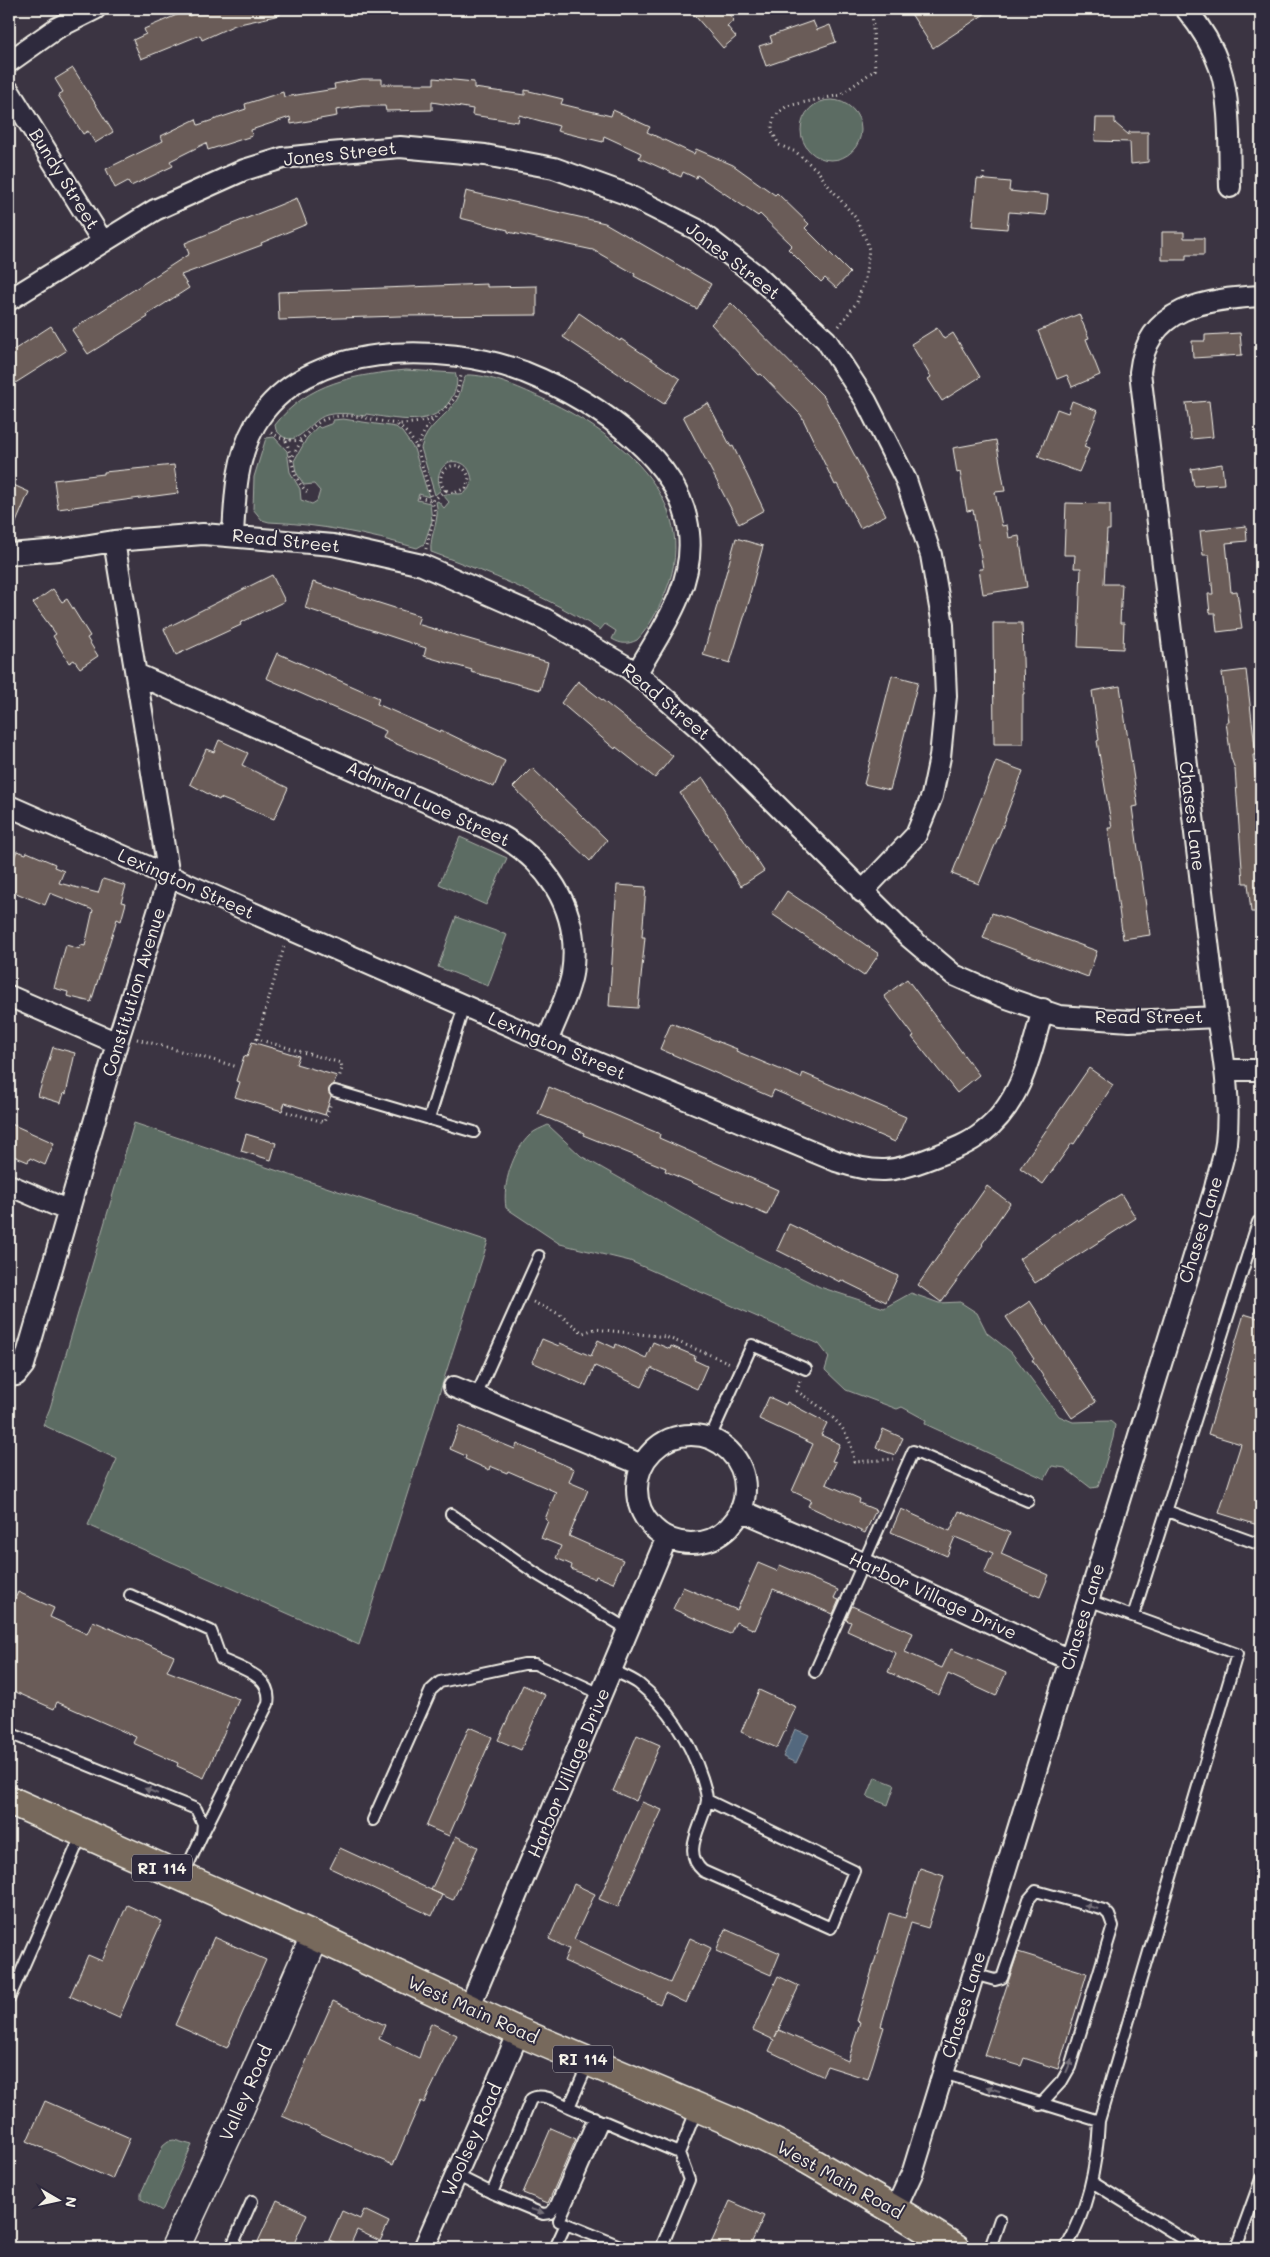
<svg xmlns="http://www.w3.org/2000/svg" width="1270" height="2257" viewBox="0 0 1270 2257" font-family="Mali,sans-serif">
<rect width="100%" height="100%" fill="#3b3442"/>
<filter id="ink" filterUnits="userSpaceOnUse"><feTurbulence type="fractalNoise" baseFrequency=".02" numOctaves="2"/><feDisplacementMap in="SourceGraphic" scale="10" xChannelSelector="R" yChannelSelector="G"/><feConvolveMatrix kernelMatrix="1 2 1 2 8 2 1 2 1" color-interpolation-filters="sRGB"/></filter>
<g filter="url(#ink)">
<path fill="#5c6c64" stroke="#a8aea6" d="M801 130a30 30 0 1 1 60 0a30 30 0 1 1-60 0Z
M406,370L455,373C458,381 457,387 453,395C437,431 393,418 366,414L365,416C352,414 340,412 327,415C308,420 296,455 276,430L275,425C308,382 355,375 406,370Z
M467,375C487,374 521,388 539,397C614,430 704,499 666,591C660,607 649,628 637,640C627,645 621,644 612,639L616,631L605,624L600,630C548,597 490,573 431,552C429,535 441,520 436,502L438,501L444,508L449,502L443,495C456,490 466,502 472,480C470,466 462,460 449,462C438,469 436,478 441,490L435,495L421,448C426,426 445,418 456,401C462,393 460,383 467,375Z
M343,419L396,427L402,432L414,449L429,497L419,494L417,500L430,503L432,521L424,544L417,548C368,534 319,524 269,522L262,520L253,509L254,477L266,438L274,437L287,451L290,472L300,489L301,500L312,504L317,501L320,491L314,484L304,485L296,472L294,461L307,438L318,426L320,428L333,423V420Z
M460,837L507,858L486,905L439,884Z
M456,917L507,935L488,986L438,967Z
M134,1123L488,1241L359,1645L88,1525L117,1459L43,1425L50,1408Z
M548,1125L581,1156L751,1253L820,1287L884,1308L911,1293L939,1303L960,1302L977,1313L987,1333L1011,1352L1059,1416L1073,1422L1110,1421L1115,1425L1113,1438L1098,1487L1091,1488L1065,1468L1052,1466L1045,1479L925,1424L926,1420L902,1407L897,1409L846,1390L825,1370L829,1357L819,1344L630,1261L560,1244L506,1208C502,1184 513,1151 530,1135C535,1130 542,1128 548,1125Z
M875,1777L895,1785L888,1805L867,1797Z
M174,2140L192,2145L162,2211L141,2199V2193L163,2145L168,2141Z"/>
<path fill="#53687e" stroke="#939fa8" d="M795,1729L809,1735L796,1763L783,1757Z"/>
<path fill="#6a5c58" stroke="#f4f1e8" d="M206,9H279L280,15L235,25L202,40L200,35L141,59L133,40L146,34L144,29L186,11L189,16Z
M689,9H724L734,20L727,26L736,37L723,48Z
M908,9H992L933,48Z
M813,21L817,30L830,25L836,42L766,66L759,46L772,42L770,36Z
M73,68L113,132L95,143L88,131L83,134L58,95L63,92L55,79Z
M434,78L474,82V88L525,95V90L563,99L561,104L611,116L613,110L650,127L647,132L694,154L696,149L733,165L775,195L777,193L809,224L805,228L850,273L836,288L825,278L821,282L788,249L792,245L760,214L758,216L697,175L696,178L683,172L681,177L639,158L641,153L604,136L603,142L557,131L559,126L519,115L518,122L472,115L473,109L432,102V110L386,111L385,106H362L336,110L337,116L291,124L290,117L251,130L252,136L208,150L206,143L170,161L173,166L131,186L128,181L115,188L106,169L163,141L161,136L196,119L198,125L246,109L245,104L283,92L284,97L335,89L334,84L362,79H382V84H434Z
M1096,118H1115V123L1129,135V132H1148V162L1131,164L1130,142L1095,141Z
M977,179L1010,182L1009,191L1048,195L1046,215L1009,212L1007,229L972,226Z
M466,191L605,223L711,284L697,309L634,276L635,274L593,250L508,232V230L460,218Z
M297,198L307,224L261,243L262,245L181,275L189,288L147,315L148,317L88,354L72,330L189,254L185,243Z
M1162,232H1184V238H1204V255H1186V260H1162Z
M487,284V287L537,286V315L399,316L279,320L278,292Z
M731,303L824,397L886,515L860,528L837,484L835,485L801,415L761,374L759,375L711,324Z
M579,313L620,341L621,339L680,379L664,404L563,337Z
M1079,314L1089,338L1086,339L1100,375L1072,387L1067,375L1057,379L1038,331Z
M51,326L66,351L9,387V353Z
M937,328L944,339L953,333L980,377L942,401L928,379L931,377L911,344Z
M1240,333L1242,355L1193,358L1192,341H1205V335Z
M1072,401L1098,411L1084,447L1089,449L1079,472L1038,457L1057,409L1068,413Z
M1209,401L1213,437L1191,439L1186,403Z
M708,403L731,447L733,446L764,510L739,524L683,416Z
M996,440L1005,491L995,492L1002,526L1007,525L1009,538L1019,536L1027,587L983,594L979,569H983L973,510L967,511L960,472L957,473L953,448Z
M1222,464L1224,484L1194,486L1191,469Z
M174,465L178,493L58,509L54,480L104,474V472Z
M9,483L29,492L9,539Z
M1066,503L1110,504V530H1107L1104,584H1122L1120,623H1124L1123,649L1078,647L1081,568H1074L1075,555H1064Z
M1246,526L1247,541L1226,543L1231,592L1237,591L1242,629L1217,632L1215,613H1210L1208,594H1213L1209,555H1203L1200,531Z
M736,538L763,546L750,594L751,595L730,663L703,655Z
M272,575L285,601L240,623L241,625L176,655L164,629Z
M313,582L420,616L417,624L548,662L540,690L471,672L472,670L424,656L426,648L305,608Z
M53,589L62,602L67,599L90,636L87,638L98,656L80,668L74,660L69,663L53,636L56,634L33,603Z
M993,623H1022L1024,694H1023V744H994Z
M277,653L379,698L377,704L440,732L441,730L505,761L494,787L383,738L386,731L266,678Z
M1246,670L1256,755H1253L1256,783L1258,796H1261V912H1251L1248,883H1243L1235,769L1231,758L1226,722H1229L1222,673Z
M892,675L918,682L890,790L864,784Z
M578,681L673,756L655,778L616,747L615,749L561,703Z
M1120,686L1138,806L1132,807L1150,935L1123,939L1108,828H1112L1097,741L1099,740L1092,691Z
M219,740L248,753L242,765L288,788L274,819L220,798L219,800L190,784L206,749L214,752Z
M996,761L1023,771L1005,818H1006L979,884L952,874Z
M532,768L607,840L590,861L513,787Z
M703,778L764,871L741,886L680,793Z
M17,851L26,854L27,852L55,864L54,867L64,871L59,883L98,893L103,879L126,886L121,902L126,903L121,921L117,919L91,1002L67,996L68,992L54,988L66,945L80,949L81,945L85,946L93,910L50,893L45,905L9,890V869Z
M617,885L646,887L642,937H645L638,1008L609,1006Z
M787,891L879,954L864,976L772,914Z
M992,913L1097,951L1088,977L983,938Z
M907,979L979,1075L957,1093L912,1037L914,1036L884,996Z
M671,1023L737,1049L736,1051L801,1078L803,1073L906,1117L895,1142L774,1090L771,1097L660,1049Z
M252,1042L299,1056L296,1064L337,1076L334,1084L329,1089L331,1096L325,1115L285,1103L282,1111L235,1097L240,1082L236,1081L244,1056L247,1057Z
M53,1047L75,1053L66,1094L64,1093L61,1103L38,1096Z
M1089,1068L1113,1085L1074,1144L1072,1143L1043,1184L1020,1168Z
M549,1087L660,1134L659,1138L778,1190L767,1215L665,1171L666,1168L583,1135L584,1133L538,1114Z
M9,1123L54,1143L45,1165L30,1158L28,1162L9,1154Z
M246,1134L276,1143L271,1160L241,1151Z
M987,1186L1010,1203L982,1244L983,1245L941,1302L918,1285Z
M1121,1194L1136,1218L1035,1283L1019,1259L1077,1219L1078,1221Z
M789,1224L898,1276L886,1302L841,1280L840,1282L777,1250Z
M1030,1301L1096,1402L1072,1418L1032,1360L1034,1359L1006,1317Z
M1244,1314L1261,1319V1526L1219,1513L1241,1444L1208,1434Z
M542,1339L559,1346L560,1343L591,1356L598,1340L615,1348L616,1344L646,1358L653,1342L670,1349L671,1346L695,1356L694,1360L707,1366L697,1389L651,1368L642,1387L595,1366L586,1386L532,1362Z
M769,1397L786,1405L787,1402L827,1423L821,1435L840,1444L832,1461L836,1462L826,1484L860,1499L859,1503L876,1510L865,1533L808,1506L811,1500L792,1491L813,1444L759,1419Z
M459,1426L515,1449L517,1444L574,1469L569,1482L588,1490L569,1536L623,1560L613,1583L596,1576L595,1579L571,1569L572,1565L556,1558L561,1546L541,1538L548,1521L545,1519L556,1492L508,1471L507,1473L490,1466L489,1470L465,1459L466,1456L450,1449Z
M883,1429L903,1438L895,1455L876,1448Z
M901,1509L950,1531L959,1511L1010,1533L1001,1554L1049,1575L1040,1597L984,1573L993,1553L955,1537L947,1556L891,1532Z
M758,1563L777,1571L780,1565L838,1590L834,1598L839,1600L833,1614L773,1589L755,1630L736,1622L730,1634L673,1609L683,1587L737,1610Z
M18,1592L54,1608L50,1617L87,1634L93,1621L174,1656L167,1671L239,1699L204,1778L177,1766L178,1763L133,1743L136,1737L57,1702L54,1709L9,1689V1612Z
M852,1606L913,1633L905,1652L942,1668L951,1649L1006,1673L996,1696L948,1674L939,1695L888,1672L896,1653L847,1631L851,1622L846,1620Z
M523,1685L545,1695L521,1750L498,1740Z
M759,1690L796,1707L777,1748L741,1732Z
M469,1727L492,1737L449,1836L426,1826Z
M637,1735L660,1745L636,1801L613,1791Z
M642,1802L662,1810L618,1907L599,1899Z
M456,1836L478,1847L453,1900L431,1890Z
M340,1848L442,1895L432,1916L330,1868Z
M920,1868L944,1876L928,1928L911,1923L881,2026L884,2027L868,2079L827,2066L822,2076L769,2051L774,2040L753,2030L778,1976L799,1986L775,2037L779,2030L848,2061L860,2022L857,2021L889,1913L905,1918Z
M574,1884L595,1894L574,1939L670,1983L690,1938L711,1948L686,2003L665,1993L660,2004L564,1961L569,1949L549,1939Z
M127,1905L162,1921L119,2018L70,1996L88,1955L102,1961Z
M725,1929L780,1953L771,1975L716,1951Z
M214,1937L266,1960L227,2048L175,2025Z
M1018,1952L1087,1973L1058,2069L1024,2058L1021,2066L984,2055Z
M333,2001L385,2025L379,2039L419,2058L431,2023L457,2035L424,2103L421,2101L393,2165L282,2116Z
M45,2101L130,2138L112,2179L27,2141Z
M551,2128L576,2139L548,2203L523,2193Z
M277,2200L307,2214L292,2248H255Z
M730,2201L764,2216L749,2248H709Z
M364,2210L389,2222L380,2241L357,2230L349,2248L329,2240L342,2211L360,2219Z"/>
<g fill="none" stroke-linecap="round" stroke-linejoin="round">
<defs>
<path id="service" d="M335,1091L474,1132
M429,1119L464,1006
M477,1394L539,1256
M710,1438L752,1345L806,1369
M1167,1511L1261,1545
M451,1514L535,1573L629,1630
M130,1595L211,1631L221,1659C242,1669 273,1676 268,1704L202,1835
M1133,1616L1258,1222L1261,1221
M612,1670C620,1674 631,1678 639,1684C669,1708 690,1742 702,1778C704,1785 707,1793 707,1800C704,1825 680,1851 703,1871L831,1928L854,1871L707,1800
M815,1672L913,1451L1028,1501
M9,1733L196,1809L203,1824L202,1835L183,1876
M373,1820L431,1690L440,1682L524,1664H535L601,1694
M973,1974L995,1980L1002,1978L1029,1899L1036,1891L1104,1910L1109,1915L1113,1926L1070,2067L1062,2081L1040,2105
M9,1999L82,1834
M943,2073L1099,2121
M569,2107L599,2120
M456,2175L492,2193L543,2214L550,2213L555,2207L594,2117
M1092,2182L1198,2248
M492,2193L531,2099C542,2092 558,2102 569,2107L589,2062
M231,2248L252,2201
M555,2248L566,2224
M625,2248L559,2221L603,2121L679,2153
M661,2248L689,2180L679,2153L697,2109
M990,2248L1000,2219
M1066,2248C1088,2209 1097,2166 1099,2121L1237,1654L1088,1600
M1236,2248L1261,2179"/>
<path id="minor" d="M1186,9C1200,26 1213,47 1220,68C1231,101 1229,152 1230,187
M9,62L57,28L95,9
M9,91L103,242
M9,300L155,210L244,170L283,158L330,153L400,147L485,155L554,168L626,194L696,229L756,275L826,340L866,401L906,480L931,555L943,625L946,696L940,757L932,796L916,835L862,892
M233,535C235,497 236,459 255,425C304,340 443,342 524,372C564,388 601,409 633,438C662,464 685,494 689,533C695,586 661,631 636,674
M9,554L59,550L114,541L203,534L333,545L422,565L545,619L627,667L649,684L702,731L908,936L954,975L1004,997L1059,1016L1130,1021L1217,1017
M136,674L488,829C545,856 582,908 572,974C568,997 555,1020 547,1042
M9,806L547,1042L836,1161C876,1174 893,1173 931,1158C949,1151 967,1145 982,1133C1021,1104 1031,1053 1043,1009
M9,996L117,1043
M1226,1070H1261
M9,1185L69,1211
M9,1376L16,1375L24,1365L117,1043L169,877L114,541
M454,1387L642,1465
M637 1489a54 54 0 1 1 108 0a54 54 0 1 1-108 0Z
M740,1510L863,1563L1070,1660
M469,2008L667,1537
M895,2210L913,2171L1215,1188C1218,1174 1224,1158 1226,1143C1231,1100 1224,1059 1217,1017L1140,372C1147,307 1206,299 1261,296
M424,2248L519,2032"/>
<path id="secondary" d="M175,2248L240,2108L315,1936"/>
<path id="trunk" d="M9,1800L315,1936L519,2032L737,2124L803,2157L908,2218L956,2248"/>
</defs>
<use href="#service" stroke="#f4f1e8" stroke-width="14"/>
<use href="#minor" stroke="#f4f1e8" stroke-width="24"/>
<use href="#secondary" stroke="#f4f1e8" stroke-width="31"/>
<use href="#trunk" stroke="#f4f1e8" stroke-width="31"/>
<path stroke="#f4f1e8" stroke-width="3" stroke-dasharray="1 4" stroke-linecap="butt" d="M983,179L984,171
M839,326L857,302L865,279L869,250L867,242L855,217L827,184L818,171L796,152L779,145L772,131V124L775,116L787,106L840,95L875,70L872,9
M398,425L408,434L417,447
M271,433C314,455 299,423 333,417C355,412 377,422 398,424C409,424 422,422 432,419
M286,441C294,461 291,480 310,494
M291,460L301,441
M419,497L433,501L445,490C429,470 462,453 469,478L466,488L454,493L445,490
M426,549L435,512L417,447L427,426L456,397L461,376
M284,947L257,1039L341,1063L342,1068L339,1078
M137,1039L238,1067
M287,1112L324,1122L331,1103
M1258,1151L1261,1137
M533,1302L559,1314L583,1333L595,1329L666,1337L730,1363
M800,1381L797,1391C824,1410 852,1425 854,1462L894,1459"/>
<use href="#service" stroke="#2f2a3d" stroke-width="10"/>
<use href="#minor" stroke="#2f2a3d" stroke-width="20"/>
<use href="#secondary" stroke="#2f2a3d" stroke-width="28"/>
<use href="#trunk" stroke="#77695c" stroke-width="28"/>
</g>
<defs><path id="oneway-solid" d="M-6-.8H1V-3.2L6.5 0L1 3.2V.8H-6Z" transform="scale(1.25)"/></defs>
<g fill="#747079">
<use href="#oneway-solid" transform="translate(151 1791) rotate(-158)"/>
<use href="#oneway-solid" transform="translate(1091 1907) rotate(-164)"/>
<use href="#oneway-solid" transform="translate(1069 2066) rotate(-67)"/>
<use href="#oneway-solid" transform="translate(993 2089) rotate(-162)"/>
<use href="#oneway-solid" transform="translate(537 2211) rotate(18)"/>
</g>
</g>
<g text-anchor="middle" stroke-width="4" stroke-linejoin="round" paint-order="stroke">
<g fill="#2f2a3d" stroke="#b9b5b5" stroke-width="1">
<rect x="132" y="1854.5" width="60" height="27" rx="4"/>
<rect x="553" y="2045.5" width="60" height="27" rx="4"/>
</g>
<g font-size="16" font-weight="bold" fill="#f4f1e8">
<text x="162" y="1874">RI 114</text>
<text x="583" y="2065">RI 114</text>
</g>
<g font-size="18" fill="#f4f1e8" stroke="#2f2a3d">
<text transform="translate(340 154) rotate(-6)" y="6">Jones Street</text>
<text transform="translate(64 179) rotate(58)" y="6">Bundy Street</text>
<text transform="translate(733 261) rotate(38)" y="6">Jones Street</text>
<text transform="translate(286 541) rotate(6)" y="6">Read Street</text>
<text transform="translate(666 702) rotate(40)" y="6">Read Street</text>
<text transform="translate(428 804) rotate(25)" y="6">Admiral Luce Street</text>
<text transform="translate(1192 816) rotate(83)" y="6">Chases Lane</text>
<text transform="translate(186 884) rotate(24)" y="6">Lexington Street</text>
<text transform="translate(134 992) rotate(-73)" y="6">Constitution Avenue</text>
<text x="1149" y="1023">Read Street</text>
<text transform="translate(557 1046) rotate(23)" y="6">Lexington Street</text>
<text transform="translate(1201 1230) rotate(-73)" y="6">Chases Lane</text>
<text transform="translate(933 1596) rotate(25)" y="6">Harbor Village Drive</text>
<text transform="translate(1083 1617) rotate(-73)" y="6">Chases Lane</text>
<text transform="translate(569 1773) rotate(-67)" y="6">Harbor Village Drive</text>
<text transform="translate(964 2005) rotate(-73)" y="6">Chases Lane</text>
<text transform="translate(473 2010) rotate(24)" y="6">West Main Road</text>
<text transform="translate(246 2093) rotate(-66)" y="6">Valley Road</text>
<text transform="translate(472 2140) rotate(-66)" y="6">Woolsey Road</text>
<text transform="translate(840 2180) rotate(29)" y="6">West Main Road</text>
</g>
</g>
<rect width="1270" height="2257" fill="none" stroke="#2f2a3d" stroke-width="30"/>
<rect x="15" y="15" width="1240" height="2227" fill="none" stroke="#f4f1e8" stroke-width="2" filter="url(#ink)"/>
<g transform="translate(58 2200) rotate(99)" stroke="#2f2a3d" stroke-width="4" paint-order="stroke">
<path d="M0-4L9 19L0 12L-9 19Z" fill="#f4f1e8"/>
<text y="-8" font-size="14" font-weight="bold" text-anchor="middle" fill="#f4f1e8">N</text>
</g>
</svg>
